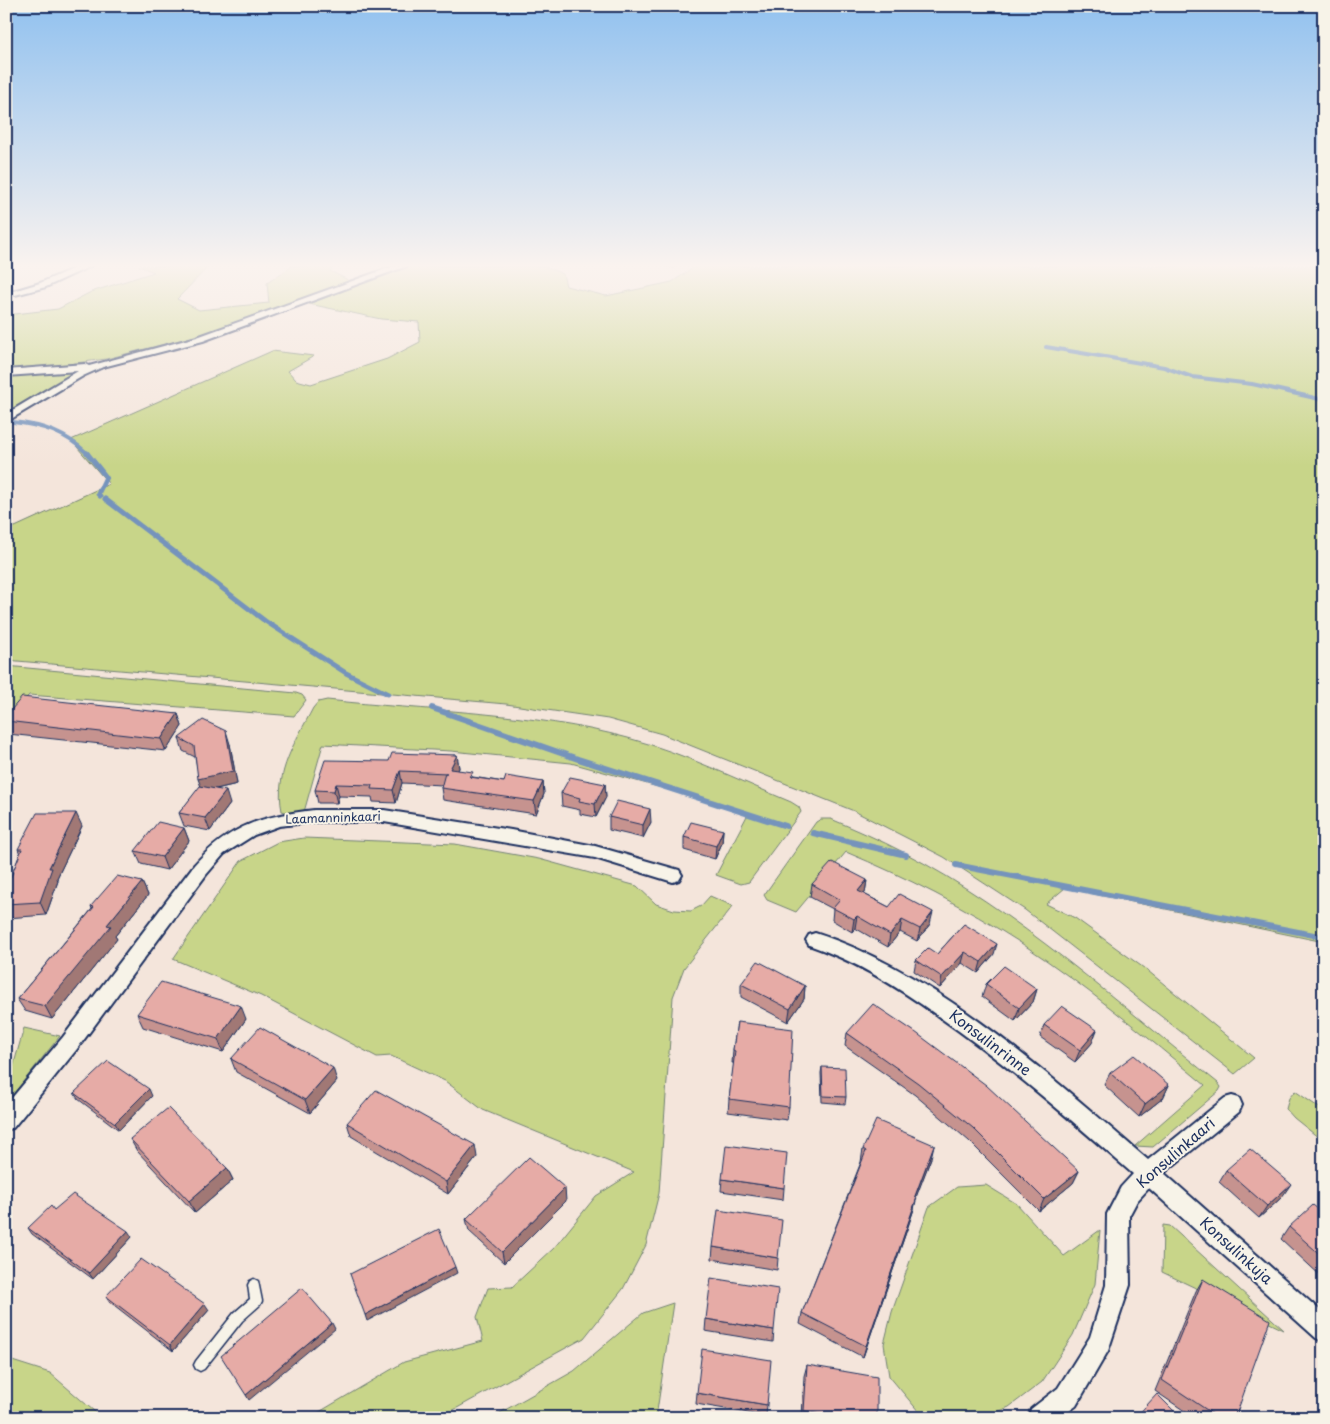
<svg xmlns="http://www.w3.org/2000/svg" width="1330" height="1424" viewBox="0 0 1330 1424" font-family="'Playpen Sans',sans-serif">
<rect width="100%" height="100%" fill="#f4e5db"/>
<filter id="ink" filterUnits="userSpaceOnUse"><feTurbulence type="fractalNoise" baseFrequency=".02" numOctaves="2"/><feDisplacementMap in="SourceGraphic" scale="10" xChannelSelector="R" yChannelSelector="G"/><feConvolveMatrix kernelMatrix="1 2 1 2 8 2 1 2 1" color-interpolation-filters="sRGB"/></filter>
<g filter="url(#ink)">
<path fill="#c8d589" stroke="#728274" d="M139,266H209L177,299L199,310L269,303L267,283L292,266H334L330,271L352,282L207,333L106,359L31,369H6V315L58,309L91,292L154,272Z
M409,266H543L563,274L566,286L606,296L672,282L696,266H1324V942L1065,888L1046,904L1075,918L1148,971L1254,1058L1235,1074L1025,910L944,857L854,811L662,734L608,719L506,704L6,660V525L15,527L109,484L71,440L272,351L314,356L288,371L296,380L311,384L387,359L420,342L419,322L381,319L309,304Z
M82,371L6,416V375Z
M6,666L296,693L302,695L306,700L294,716L29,695L6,721Z
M327,700C427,711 532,712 628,738C684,753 738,780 791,802L799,807L801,812L749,882L741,884L716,875L749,812L571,763L451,751L323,744L304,812L289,813L282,811C274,772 296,741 313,708L318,702Z
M821,819H831C855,829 880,840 903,852C1016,910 1119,1004 1218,1083L1221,1087L1219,1091L1153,1147L1135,1146L1205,1085C1146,1036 1086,986 1021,943C965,907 906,877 846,852L796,912L767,900L764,895L816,822Z
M304,838L455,844L539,859L637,886L656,904L674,910L691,911L701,906L710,896L733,906L684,968L673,997L659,1193L646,1245L623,1289L584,1338L439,1418H309L404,1362L483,1341L477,1317L488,1288L512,1287L554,1248L596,1196L634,1172L483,1110L445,1081L391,1056L377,1057L261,996L173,959L241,861L278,842Z
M24,1028L60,1036L6,1103V1092Z
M1295,1091L1324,1111V1142L1294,1118L1286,1109L1289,1098Z
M986,1185L1017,1204L1064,1256L1100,1230L1095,1284L1073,1335L1042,1382L1009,1407L984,1418H924L889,1376L884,1344L892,1312L929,1207L957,1187Z
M1163,1225L1170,1226L1284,1330L1162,1272Z
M673,1303L656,1418H491L574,1371L643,1313Z
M6,1359L50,1373L102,1418H14L6,1412Z"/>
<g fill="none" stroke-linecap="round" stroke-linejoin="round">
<path stroke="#7493bc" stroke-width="4" d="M1046,347L1164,367L1192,377L1252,384L1324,400
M13,422C43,425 66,433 88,454"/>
<path stroke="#7493bc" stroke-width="5" d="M87,453L106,477L98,494L100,496
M105,499L265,621L346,673L388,694"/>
<path stroke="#7493bc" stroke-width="6" d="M432,708L578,759L786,826
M813,833L906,855
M956,865L1324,937"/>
<defs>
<path id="service" d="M254,1279L258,1281L262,1301L260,1305L242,1321L204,1369L200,1371L196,1369L194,1365L196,1361L234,1313L250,1299L248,1285L250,1281Z"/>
<path id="minor" d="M79,266H91L46,287L15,295L10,292L40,283Z
M394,266H407L203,341L103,367L83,376L6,422V414L78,371L6,376V370L85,364L89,366L197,337Z
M314,810H384L511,830L595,846L679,870L682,875L679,880L673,882L595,858L384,822H314L279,826L254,835L224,854L206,875L77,1049L13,1128L6,1130V1105L63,1037L194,865C230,825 262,816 314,810Z
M815,933C935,971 1053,1078 1148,1160L1225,1098L1232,1096L1239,1098L1242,1105L1239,1112L1164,1173L1324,1314V1342L1316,1338L1149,1188L1137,1201L1129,1216L1130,1285L1108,1351L1076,1406L1060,1418H1028L1031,1409L1058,1388L1090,1337L1106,1285L1107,1214L1121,1187L1133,1174C1070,1119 1007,1064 938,1016C898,987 856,961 809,945L806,940L809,935Z"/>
</defs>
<use href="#service" stroke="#1b2f5e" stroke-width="3"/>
<use href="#minor" stroke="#1b2f5e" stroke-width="4"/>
<use href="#service" fill="#f7f3e8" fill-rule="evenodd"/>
<use href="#minor" fill="#f7f3e8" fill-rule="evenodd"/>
</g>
<path fill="#c6938f" stroke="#1b2f5e" d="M662,266H677L675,268Z
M178,714L182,726L166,751L8,734L6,729V716Z
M179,738L230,744L237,784L216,789L230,804L210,831L184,826L179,813L201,786L195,757L183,751Z
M457,755L459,768L458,770L473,777L504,782H543L544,794L536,814L443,800L441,788L442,785L402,783L396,803L373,802L372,797L339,796L337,803H318L315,790L389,761Z
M605,784L606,797L596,817L580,814V810L562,806L561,793Z
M609,817L651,822L643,838L609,830Z
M82,826L57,878L58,881L46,915L7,918L6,916V889L20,854L18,849Z
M184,828L189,841L167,870L141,864L135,851Z
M723,830L722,843L715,859L684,850V837Z
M867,880L865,893L864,894L889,907L930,924L917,941L900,932L888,947L855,928L852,932L832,920L833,909L810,897L812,884Z
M142,882L148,895L115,936L117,939L52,1019L25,1011L17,999L92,909L91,906Z
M964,924L994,954L978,973L962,963L940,988L914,971L916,960L937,954Z
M741,984L805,986L804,999L788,1022L741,997Z
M986,984L1037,989L1033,1002L1015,1021L982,997Z
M137,1014L246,1019L223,1052L143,1027Z
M737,1022L789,1107L787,1120L728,1112L729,1099L734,1063H732L733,1050Z
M1044,1025L1092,1043L1075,1062L1040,1037Z
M847,1033L1079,1171L1073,1183L1039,1211L969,1141L915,1095L845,1046Z
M231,1059L337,1081L310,1113L236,1072Z
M822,1067L846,1097L845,1104L822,1102L821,1073Z
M1110,1073L1169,1085L1163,1098L1139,1117L1104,1085Z
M74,1093L152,1096L119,1130L78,1099Z
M347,1123L477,1157L448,1194L351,1136Z
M130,1139L227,1168L233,1180L195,1213L137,1151Z
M863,1149L931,1158L916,1196L914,1209L863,1357L800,1324L802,1313L861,1162Z
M1226,1170L1282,1197L1259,1218L1219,1182Z
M722,1179L784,1188L783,1200L721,1191Z
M566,1201L504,1263L469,1231L466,1219Z
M54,1210L132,1237L93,1279L32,1234L28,1228Z
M1324,1214V1278H1323L1281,1239L1289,1227Z
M713,1247L778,1258L777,1270L712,1259Z
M1203,1279L1235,1418H1195L1155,1391L1196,1291Z
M106,1296L209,1310L173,1351L110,1302Z
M706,1319L774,1330L773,1342L705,1331Z
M807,1365L877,1418H802L804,1376Z
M697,1393L767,1405L766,1416L696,1404Z"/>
<path fill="#a17874" stroke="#1b2f5e" d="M178,714L182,726L166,751L161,739Z
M226,731L230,744L237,784L203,792L198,779Z
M457,755L459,768L452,781L450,769Z
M400,771L402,783L396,803L393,790Z
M543,782L544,794L536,814L534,801Z
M336,784L339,796L337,803L334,791Z
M605,784L606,797L596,817L595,804Z
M6,791L10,799L6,805Z
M226,791L230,804L210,831L205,818Z
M650,809L651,822L643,838V825Z
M76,813L82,826L57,878L58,881L46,915L40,902L49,868Z
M184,828L189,841L167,870L162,857Z
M723,830L722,843L715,859L716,846Z
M867,880L865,893L857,903L858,891Z
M142,882L148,895L115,936L117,939L52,1019L45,1006L107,925Z
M933,912L930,924L917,941L920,929Z
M857,916L855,928L852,932L854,919Z
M902,920L900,932L888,947L890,935Z
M997,944L994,954L978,973L981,962Z
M965,952L962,963L940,988L942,977Z
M805,986L804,999L788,1022L790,1009Z
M1037,989L1033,1002L1015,1021L1019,1008Z
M241,1006L246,1019L223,1052L218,1039Z
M1097,1030L1092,1043L1075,1062L1080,1050Z
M333,1068L337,1081L310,1113L305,1100Z
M1169,1085L1163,1098L1139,1117L1145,1104Z
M149,1089L152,1096L119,1130L115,1123Z
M475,1145L477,1157L448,1194L446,1182Z
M934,1145L931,1158L912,1208L915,1196Z
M227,1168L233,1180L195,1213L189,1201Z
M1079,1171L1073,1183L1039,1211L1044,1199Z
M1291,1184L1282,1197L1259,1218L1267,1206Z
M565,1188L566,1201L504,1263L502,1252Z
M917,1197L914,1209L863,1357L866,1346Z
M128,1231L132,1237L93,1279L89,1273Z
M455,1267L457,1273L367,1321L365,1315Z
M205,1304L209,1310L173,1351L170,1345Z
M332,1323L335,1329L249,1400L246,1395Z"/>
<path fill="#e6aba6" stroke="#1b2f5e" d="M22,697L178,714L161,739L6,721V716Z
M203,720L226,731L233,771L198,779L194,746L179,738Z
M392,753L457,755L450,769L473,772L470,777L504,782L506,776L543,782L534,801L441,788L445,773H447L400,771L393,790L371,789L372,785L336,784L334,791L315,790L325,760L389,761Z
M570,777L605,784L595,804L579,801L580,798L561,793Z
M200,786L226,791L205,818L179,813Z
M617,801L650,809L643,825L609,817Z
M37,813H76L49,868H52L40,902L6,904V889L22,849H18Z
M158,822L184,828L162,857L135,851Z
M691,822L723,830L716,846L684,837Z
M832,862L867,880L858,891L889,907L899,894L933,912L920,929L902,920L890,935L857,916L854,919L833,908L840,900L812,884Z
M117,876L142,882L107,925L111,926L45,1006L17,999L94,907L91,906Z
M964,924L997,944L981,962L965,952L942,977L916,960L928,948L937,954Z
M758,961L805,986L790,1009L741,984Z
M1004,966L1037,989L1019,1008L986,984Z
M161,982L241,1006L218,1039L137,1014Z
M873,1004L915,1032L986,1085L1079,1171L1044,1199L973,1128L918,1083L847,1033Z
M1062,1006L1097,1030L1080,1050L1044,1025Z
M737,1022L793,1029L789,1107L729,1099L735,1051L733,1050Z
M260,1027L333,1068L305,1100L231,1059Z
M1134,1055L1169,1085L1145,1104L1110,1073Z
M108,1061L149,1089L115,1123L74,1093Z
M822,1067L845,1068L846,1097L823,1096Z
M376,1090L475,1145L446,1182L347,1123Z
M168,1108L227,1168L189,1201L130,1139Z
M876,1120L934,1145L915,1196L917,1197L866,1346L802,1313L866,1151L863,1149Z
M726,1145L787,1153L784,1188L722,1179Z
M1250,1149L1291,1184L1267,1206L1226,1170Z
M529,1157L565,1188L502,1252L466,1219Z
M73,1194L128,1231L89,1273L28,1228L51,1206L54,1210Z
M1313,1205L1324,1214V1258L1289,1227Z
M718,1210L782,1220L778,1258L713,1247Z
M439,1229L455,1267L365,1315L350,1274Z
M141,1259L205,1304L170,1345L106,1296Z
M711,1278L778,1289L774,1330L706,1319Z
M1203,1279L1270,1320L1235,1418H1219L1162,1380Z
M302,1288L332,1323L246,1395L221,1356Z
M702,1349L771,1360L767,1405L697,1393Z
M807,1365L877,1377V1418H845L804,1411Z
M1157,1394L1181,1418H1135Z"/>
</g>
<linearGradient id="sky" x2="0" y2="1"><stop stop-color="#91c1ef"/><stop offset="0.57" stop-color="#faf3ef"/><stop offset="1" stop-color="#faf3ef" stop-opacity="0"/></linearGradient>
<rect width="1330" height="466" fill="url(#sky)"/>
<g text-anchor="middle" stroke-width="4" stroke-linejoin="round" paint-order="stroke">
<g font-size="12" fill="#1b2f5e" stroke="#f7f3e8">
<text transform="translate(333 818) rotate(-2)" y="4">Laamanninkaari</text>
</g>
<g font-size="15" fill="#1b2f5e" stroke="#f7f3e8">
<text transform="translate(990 1043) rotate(37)" y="5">Konsulinrinne</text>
<text transform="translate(1176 1153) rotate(-41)" y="5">Konsulinkaari</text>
<text transform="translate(1236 1251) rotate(42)" y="5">Konsulinkuja</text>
</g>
</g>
<rect width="1330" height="1424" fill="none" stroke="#f7f3e8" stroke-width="25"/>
<rect x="12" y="12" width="1305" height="1399" fill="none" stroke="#1b2f5e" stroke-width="2" filter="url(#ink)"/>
</svg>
